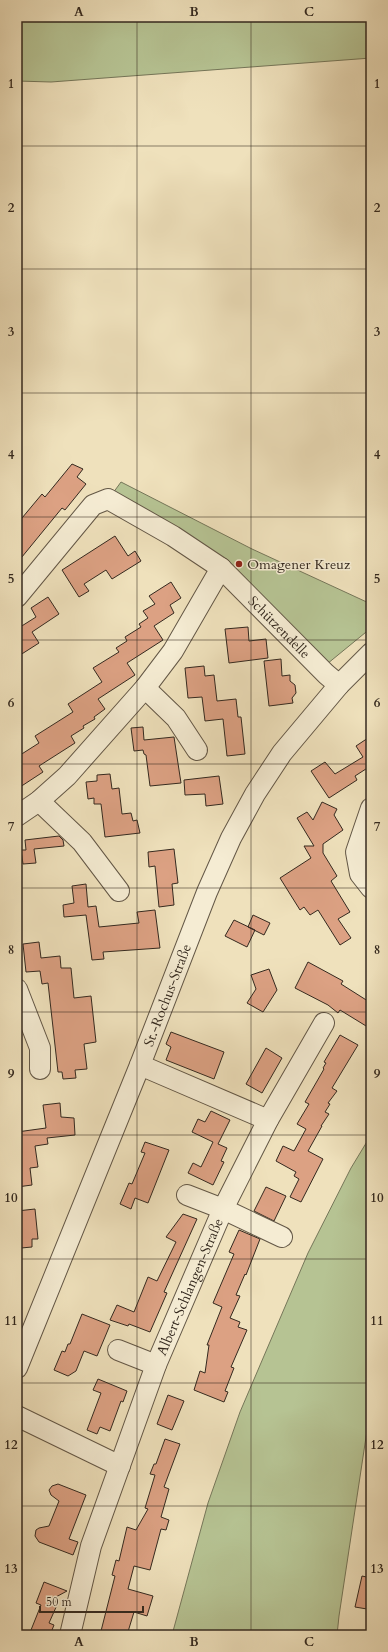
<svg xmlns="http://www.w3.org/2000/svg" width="388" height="1652" viewBox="0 0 388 1652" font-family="Cardo,serif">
<rect width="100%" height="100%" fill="#efe1bc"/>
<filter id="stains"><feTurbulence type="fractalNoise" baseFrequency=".005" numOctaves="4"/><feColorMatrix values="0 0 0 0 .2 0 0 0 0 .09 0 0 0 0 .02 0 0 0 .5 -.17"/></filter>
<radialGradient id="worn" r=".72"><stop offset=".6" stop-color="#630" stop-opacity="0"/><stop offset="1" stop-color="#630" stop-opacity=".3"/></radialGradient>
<path fill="#b6c393" stroke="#757659" d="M167,17H371V58L51,82L17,81V21Z
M121,482L252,549L371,604V628L327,664L113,493Z
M371,1135V1404L339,1616L337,1635H172L208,1503L240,1412L308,1253L351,1168Z"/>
<path fill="#dca183" stroke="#34291f" d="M72,464L83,469L77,477L86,484L65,510L62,508L17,563V524L42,494L45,497Z
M115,536L128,556L135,551L141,561L112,579L106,570L84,584L89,591L79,597L62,570Z
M171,582L181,598L170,605L174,613L154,626L163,640L127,663L135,675L98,699L105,709L94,717L95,719L83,726L84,728L71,736L75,743L39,766L43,772L17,789V757L39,743L35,736L73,712L68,704L102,682L93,668L119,652L116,648L127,641L125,637L141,627L139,624L148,618L143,611L155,604L149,596Z
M48,597L59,614L32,632L39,643L17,657V629L36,617L31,608Z
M248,627L249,641L266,639L268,658L229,663L225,629Z
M281,659L282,676L290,675V681L295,685L296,693L292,698L293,703L269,706L264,661Z
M204,666L205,676L214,675L217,701L236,699L238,717H241L245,754L227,756L223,719L205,721L202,697L188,698L185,668Z
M143,727L144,740L174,737L181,783L150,786L146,755L144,754L143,750L134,751L131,728Z
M371,736V770L369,767L355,776L357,780L329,798L311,771L325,762L335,774L363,757L356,746Z
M110,774L112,789L119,788L122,814L131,813L133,821L137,820L140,833L105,837L101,804H94V798L88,799L86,782L97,781V775Z
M219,776L223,804L206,806L205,794L185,795L184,780Z
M322,802L337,809L334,815L343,830L323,844V853L337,876L331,881L350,912L338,919L351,938L340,945L318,910L310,915L304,907L300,910L280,878L311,858L304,846H314L297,818L307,812L313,820Z
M59,836L63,840L64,846L34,849L36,863L23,864L21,850H26L25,840Z
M174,849L178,883L172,884L174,905L159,907L155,866L149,867L148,852Z
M86,884L88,907L96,906L99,927L139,923L137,912L155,910L160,948L103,952L104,959L92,960L86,915L64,917L63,905L74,903L72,886Z
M253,915L270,923L264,935L248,927Z
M234,920L255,930L247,947L225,936Z
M39,942L41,958L60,956L61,968H71L74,998L91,996L96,1042L84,1044L87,1069L75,1070L76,1078L63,1079L62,1072H58L48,983L42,984L40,971L26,972L23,944Z
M308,962L343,981L341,984L371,1003V1029L340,1010L338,1013L328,1005L295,988Z
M269,969L277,990L263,1012L247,1003L256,989L251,975Z
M171,1032L224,1052L214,1079L166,1060L171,1047L166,1044Z
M340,1035L358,1045L332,1088L337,1091L328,1103L330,1104L325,1112L329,1114L321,1126H322L308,1151L323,1159L301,1202L290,1197L299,1179L294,1176L296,1172L276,1161L283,1146L294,1151L306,1129L297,1124L309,1104L305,1102L324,1069L323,1068L326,1063L324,1062Z
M266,1048L282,1058L262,1093L246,1084Z
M60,1103L61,1117L74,1118L75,1135L47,1138L48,1144L35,1146L38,1167L30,1168L32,1185L17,1187V1132L46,1128L43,1105Z
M211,1111L230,1120L218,1144L227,1148L221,1161L224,1162L213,1185L188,1173L193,1163L201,1167L213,1142L192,1132L198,1119L205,1122Z
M145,1142L169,1150L148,1203L135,1198L131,1209L120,1204L129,1183L132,1184L145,1153L141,1152Z
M266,1187L286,1196L274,1221L254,1211Z
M35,1209L38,1239H32V1247L21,1248L17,1211Z
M183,1214L197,1219L164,1292L167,1293L150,1332L129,1324L128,1326L110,1320L117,1305L134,1312L148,1277L157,1281L176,1242L166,1237Z
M239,1230L260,1239L246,1275L245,1274L236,1295L240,1296L230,1318L240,1322L238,1327L247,1330L231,1367L234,1368L225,1391L228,1392L224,1402L194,1390L200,1371L205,1373L209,1345H207L222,1307L213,1303L234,1254L229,1252Z
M82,1314L110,1325L97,1356L84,1351L76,1371L68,1376L54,1370L62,1351L65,1352L68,1344H70Z
M98,1379L127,1391L123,1402L121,1401L110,1431L100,1427L97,1434L87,1430L101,1393L93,1390Z
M168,1395L184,1401L172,1430L157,1424Z
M165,1439L180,1444L164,1487L169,1489L161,1517L169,1520L166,1530L161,1529L150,1570L134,1566L128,1589L153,1596L147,1616L134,1612L127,1635H100L115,1576L112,1575L116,1560L119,1561L127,1527L136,1530L148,1509L145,1508L155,1475L150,1474L154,1464H156Z
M58,1484L86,1495L69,1539L78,1542L73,1555L39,1542L35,1536L36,1530L39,1528L49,1526L59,1501L51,1495L49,1490L52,1486Z
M362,1576L371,1578V1608L368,1607L367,1609L355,1607Z
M44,1582L67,1591L54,1598L57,1605L49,1623L54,1625L50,1635H29L41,1605L36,1603Z"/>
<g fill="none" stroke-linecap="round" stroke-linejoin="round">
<defs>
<g id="minor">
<path id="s1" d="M17,597L93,505L108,499L173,536L221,568L326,674L339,685"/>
<path d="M145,688L176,718L197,750"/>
<path d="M39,801L82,842L119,891"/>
<path d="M371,808L356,852L360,874L371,888"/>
<path d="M17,816L39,801L67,776L145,688L173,651L221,568"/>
<path d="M17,989L40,1048V1069"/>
<path d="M140,1065L268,1120"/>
<path d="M187,1195L223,1209L282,1237"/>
<path d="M118,1350L156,1365"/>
<path id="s2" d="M17,1368L140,1065L207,892L231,838L255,794L282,753L339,685L371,653"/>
<path d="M17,1416L120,1466"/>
<path id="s3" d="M70,1635L91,1546L156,1365L223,1209L268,1120L324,1023"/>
</g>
</defs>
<use href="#minor" stroke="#635746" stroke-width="22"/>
<use href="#minor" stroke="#f5ecd3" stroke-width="20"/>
</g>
<path fill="none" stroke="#34291f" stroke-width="1" stroke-opacity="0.55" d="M137,17V1635M251,17V1635M17,146H371M17,269H371M17,393H371M17,517H371M17,640H371M17,764H371M17,888H371M17,1012H371M17,1135H371M17,1259H371M17,1383H371M17,1506H371"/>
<circle fill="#8f2418" stroke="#f5ecd3" stroke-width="1.5" cx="239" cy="564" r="4"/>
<g text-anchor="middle" stroke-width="3" stroke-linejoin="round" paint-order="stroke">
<g font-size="14" fill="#34291f" stroke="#f5ecd3" text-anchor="start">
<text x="247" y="569">Omagener Kreuz</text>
</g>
<g font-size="14" fill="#34291f" stroke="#f5ecd3">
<text dy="5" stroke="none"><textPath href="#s1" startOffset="351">Schützendelle</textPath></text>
<text dy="5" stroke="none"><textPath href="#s2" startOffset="402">St.-Rochus-Straße</textPath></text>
<text dy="5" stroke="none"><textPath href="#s3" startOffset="369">Albert-Schlangen-Straße</textPath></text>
</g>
</g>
<rect width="388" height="1652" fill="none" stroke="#efe1bc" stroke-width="44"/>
<path d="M40 1606v6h103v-6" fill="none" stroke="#34291f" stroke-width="2"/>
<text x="46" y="1606" font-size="12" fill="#34291f" stroke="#f5ecd3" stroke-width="3" paint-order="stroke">50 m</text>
<rect x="22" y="22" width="344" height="1608" fill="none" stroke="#34291f" stroke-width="1.5"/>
<g font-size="13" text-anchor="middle" font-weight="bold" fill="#34291f">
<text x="79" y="16">A</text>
<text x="194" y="16">B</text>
<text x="309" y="16">C</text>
<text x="11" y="88">1</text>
<text x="377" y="88">1</text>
<text x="11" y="212">2</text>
<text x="377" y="212">2</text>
<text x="11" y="336">3</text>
<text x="377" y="336">3</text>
<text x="11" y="459">4</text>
<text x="377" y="459">4</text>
<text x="11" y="583">5</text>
<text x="377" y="583">5</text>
<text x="11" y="707">6</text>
<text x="377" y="707">6</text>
<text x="11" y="831">7</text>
<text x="377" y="831">7</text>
<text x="11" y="954">8</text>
<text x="377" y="954">8</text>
<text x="11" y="1078">9</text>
<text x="377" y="1078">9</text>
<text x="11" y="1202">10</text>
<text x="377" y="1202">10</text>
<text x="11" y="1325">11</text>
<text x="377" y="1325">11</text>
<text x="11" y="1449">12</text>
<text x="377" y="1449">12</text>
<text x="11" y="1573">13</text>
<text x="377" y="1573">13</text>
<text x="79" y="1646">A</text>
<text x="194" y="1646">B</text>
<text x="309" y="1646">C</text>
</g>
<rect width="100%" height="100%" filter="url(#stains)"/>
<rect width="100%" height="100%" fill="url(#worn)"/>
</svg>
